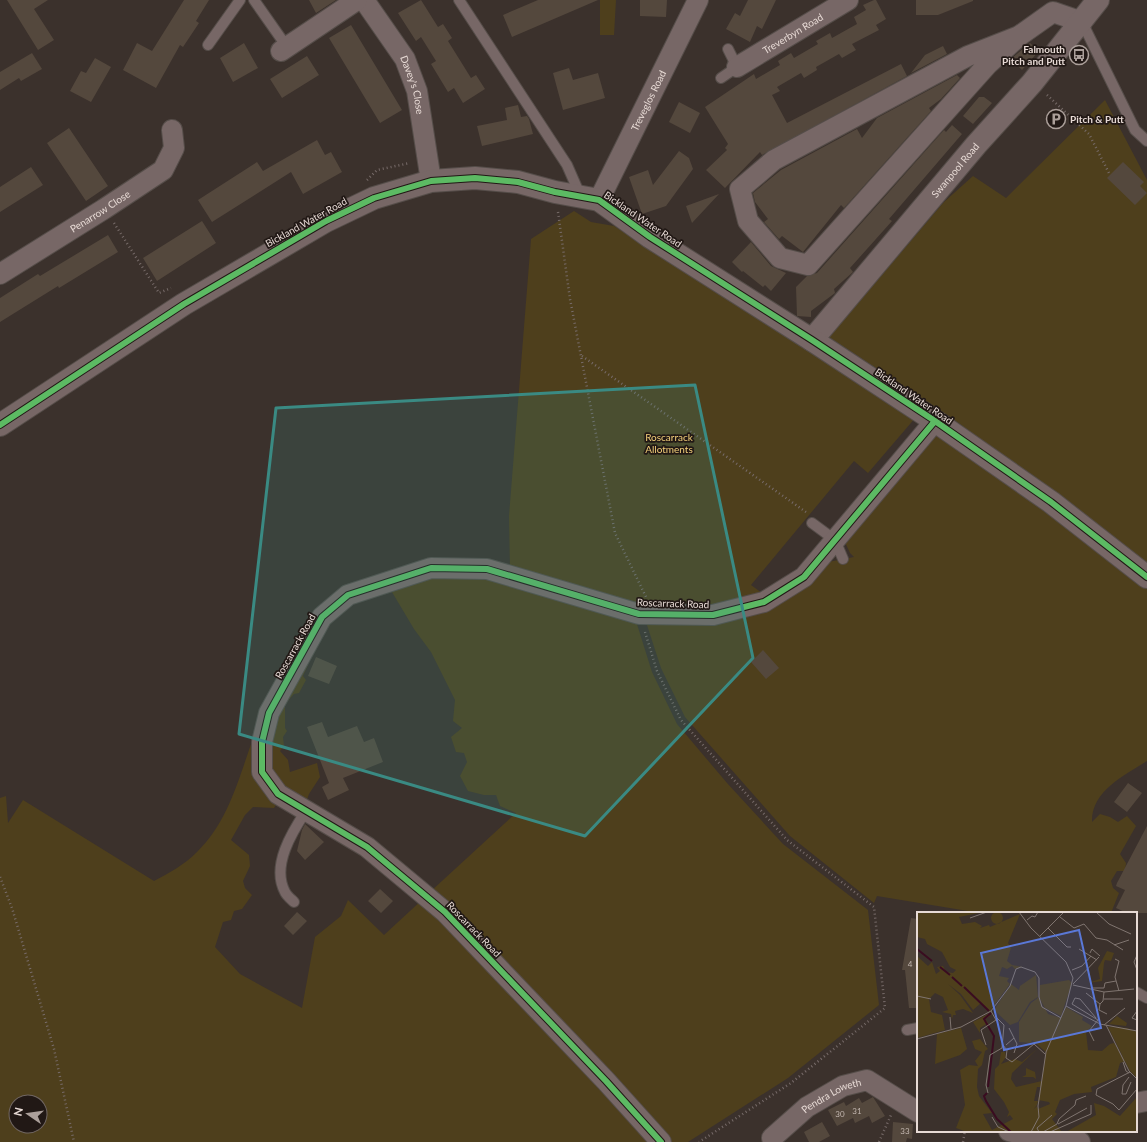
<svg xmlns="http://www.w3.org/2000/svg" width="1147" height="1142" viewBox="0 0 1147 1142" font-family="Lato,sans-serif">
<rect width="100%" height="100%" fill="#3b312c"/>
<path fill="#4e3f1c" fill-rule="evenodd" d="M600,0H616L614,35H600Z
M1105,100L1147,180V567L952,418L829,337L944,202L973,176L1006,198Z
M574,211L591,222L614,226L916,417L868,473L854,461L751,585L766,596L714,608H639L510,571L509,516L531,239Z
M935,427L1147,582V761C1125,775 1091,791 1092,822L1100,814L1110,817L1118,822L1127,816L1136,826L1120,854L1126,863L1125,871H1117L1111,881L1113,888L1119,893L1111,913H980L877,896L874,903L790,836L685,717L661,668L645,619L714,620L828,562L854,557L850,553L843,538Z
M433,572L486,577L636,621L652,672L677,724L727,783L783,844L868,910L879,1005L788,1078L688,1142H669L430,892L516,813L500,806L496,795H484L468,791L460,776L467,762L464,753L456,752L451,737L462,728L453,721L455,700L431,652L414,629L389,587Z
M301,662L308,665L303,676L306,680L299,693L294,694L285,704V728L287,731L283,737L284,746L280,751L288,760L290,772L317,763L320,777L309,794L305,805L266,770V742Z
M266,711L258,741L279,800L274,808L253,807L245,815L231,840L249,855L250,866L243,881L245,888L252,895L242,909L234,911L231,920L223,922L215,947L240,974L302,1008L315,937L341,916L348,900L384,935L423,899L650,1142H0V798L6,796L8,823L23,800L154,881C169,873 184,865 197,852C226,824 237,785 250,747C254,735 260,723 266,711ZM16,1102H40V1126H16Z"/>
<path fill="#54483d" d="M7,0H48L34,9L54,40L38,50Z
M184,0H209L196,21L199,23L183,47L180,45L156,88L123,70L137,43L152,51Z
M309,0H336L316,13Z
M421,0L438,27L443,24L452,38L448,41L471,78L476,75L485,89L463,103L454,88L448,92L431,64L436,61L421,37L416,41L398,13Z
M538,0H598L512,37L503,15Z
M640,0H667L666,17L640,16Z
M748,0H776L762,29L757,26L750,42L726,29L735,13L740,16Z
M874,0H876L886,19L876,25L879,30L852,44L856,50L842,58L839,54L816,67L817,70L804,78L801,73L777,87L780,91L772,95L787,123L901,64L907,76L762,155L760,152L725,188L706,170L727,150L725,148L728,144L705,107L754,74L756,79L780,65L778,61L791,53L794,58L818,44L816,41L830,33L832,38L857,24L854,17L866,10L863,5Z
M916,0H973V1L938,15H916Z
M351,25L402,110L380,123L329,38Z
M244,43L258,68L233,82L220,58Z
M1030,43L1039,51L1022,70L1011,59Z
M943,46L947,54L911,73L925,55Z
M32,53L42,69L21,81L19,78L0,90V72Z
M307,56L319,75L282,98L270,79Z
M95,58L111,67L91,102L70,91L81,71L86,73Z
M569,68L573,80L598,73L605,98L563,110L553,73Z
M957,75L960,78L941,99L929,108L931,111L844,208L841,205L803,252L782,236L779,239L764,222L768,219L755,202L753,193L781,170L857,129L862,138L877,118Z
M979,97H984L992,103L973,124L963,116Z
M679,102L700,113L690,133L669,122Z
M518,105L521,117L527,116L529,119L533,134L482,146L477,126L507,120L505,108Z
M952,125L962,134L889,219L892,221L850,268L853,272L834,289L835,293L811,311V317L797,316L796,287L807,276L817,273L944,130L946,132Z
M69,128L108,186L86,201L47,143Z
M317,140L325,155L331,152L342,172L303,194L291,172L212,222L198,200L257,162L263,171Z
M679,151L689,158L693,169L666,206L642,214L629,177L648,170L653,185Z
M1123,162L1144,182L1140,186L1147,193L1135,205L1107,178Z
M31,167L43,185L0,212V187Z
M719,194L692,223L686,206Z
M202,221L216,243L157,281L143,258Z
M108,235L118,252L59,288L58,286L0,322V298L38,274L40,276Z
M751,242L771,266L786,273L771,291L765,285L763,287L743,271L742,272L732,262Z
M763,650L779,668L766,679L751,662Z
M316,657L337,666L329,684L308,676Z
M322,722L328,737L357,726L364,742L374,738L383,762L343,778L349,790L328,800L322,787L329,783L307,727Z
M1128,783L1142,793L1127,812L1114,802Z
M305,824L324,842L305,860L297,851L302,830Z
M1147,826V913H1127L1116,908L1125,890L1116,886L1117,883Z
M380,889L393,901L381,913L368,901Z
M297,912L307,921L293,935L284,926Z
M911,918L918,919V1008H909L905,970H902Z
M873,1097L885,1116L872,1123L869,1116L855,1123L853,1118L837,1126L828,1110L844,1102L846,1106L859,1098L862,1103Z
M822,1122L830,1136L819,1142H809L804,1132Z
M893,1122L913,1124L912,1139L907,1138L906,1142H892Z"/>
<g fill="none" stroke-linecap="round" stroke-linejoin="round">
<defs>
<path id="service" d="M254,0L287,47
M459,0L567,165L581,197
M1082,22L1135,130L1147,141
M208,45L240,0
M721,78L737,67L728,49
M812,523L835,540L843,559
M294,902C291,899 287,896 285,892C271,866 292,832 306,811
M1136,992L1147,998
M907,1030L918,1028"/>
<g id="minor">
<path id="s1" d="M364,0L405,59L417,91L431,181"/>
<path d="M1019,36L968,56L774,160L740,189L748,221L780,258L808,265L988,64L1019,36L1053,12L1082,22"/>
<path d="M281,51L357,0"/>
<path id="s2" d="M737,67L848,0"/>
<path id="s3" d="M599,200L698,0"/>
<path id="s4" d="M0,274L104,209L163,170L174,148L172,130"/>
<path d="M1136,1103L1146,1101"/>
<path d="M1009,1131L1021,1134L1080,1142"/>
<path id="s5" d="M772,1138L807,1107L843,1086L867,1080L918,1112"/>
<path d="M661,1142L606,1081L445,912L367,847L278,794L262,772V742L269,713L322,617L348,595L431,568L487,569L639,614L713,615L764,602L804,577L935,421"/>
</g>
<g id="tertiary">
<path id="s6" d="M812,340L976,145L1032,83L1098,0"/>
<path d="M0,425L184,304L326,221L374,198L431,181L475,178L518,182L555,192L599,200L650,237L812,340L935,421L1051,502L1147,577"/>
</g>
</defs>
<use href="#service" stroke="#554d49" stroke-width="12"/>
<use href="#minor" stroke="#554d49" stroke-width="22"/>
<use href="#tertiary" stroke="#554d49" stroke-width="24"/>
<path stroke="#776b69" stroke-width="2.5" stroke-dasharray="1 3" stroke-linecap="butt" d="M1047,95L1089,134L1110,175
M367,180L377,170L410,163
M558,212L570,299L615,533L646,597
M114,223L159,293L171,288
M582,356L806,512
M645,632L657,671L681,720L787,840L874,907L885,1008L791,1083L699,1142
M0,877L12,908L54,1049L74,1142
M879,1142L891,1115
M963,1142L965,1131"/>
<use href="#service" stroke="#776766" stroke-width="10"/>
<use href="#minor" stroke="#776766" stroke-width="20"/>
<use href="#tertiary" stroke="#776766" stroke-width="22"/>
<defs>
<path id="cycleway" d="M0,425L184,304L326,221L374,198L431,181L475,178L518,182L555,192L599,200L650,237L812,340L935,421L1051,502L1147,577
M661,1142L606,1081L445,912L367,847L278,794L262,772V742L269,713L322,617L348,595L431,568L487,569L639,614L713,615L764,602L804,577L935,421"/>
</defs>
<use href="#cycleway" stroke="#211815" stroke-width="8"/>
<use href="#cycleway" stroke="#5cba63" stroke-width="6"/>
</g>
<path fill="#3a8a83" fill-opacity="0.2" stroke="#3a8a83" stroke-width="3" stroke-linejoin="round" d="M695,385L753,658L585,836L239,734L276,408Z"/>
<defs>
<symbol id="bus-ring" viewBox="-11 -11 22 22"><circle r="9.5" fill="#211815" stroke="#ab9f9a" stroke-width="1.5"/><path d="M-5-6H5V4H4V6H2V4H-2V6H-4V4H-5ZM-3.5-4V0h7V-4ZM-3.5 1.2v1.5H-2V1.2ZM2 1.2v1.5H3.5V1.2Z" fill="#ab9f9a"/></symbol>
<symbol id="parking-ring" viewBox="-11 -11 22 22"><circle r="9.5" fill="#211815" stroke="#ab9f9a" stroke-width="1.5"/><path d="M-3.5-5.5H1a3.5 3.5 0 0 1 0 7H-1V5.5H-3.5ZM-1-3.4V-.6H.8a1.4 1.4 0 0 0 0-2.8Z" fill="#ab9f9a"/></symbol>
</defs>
<g fill-rule="evenodd">
<use href="#bus-ring" x="1068" y="44" width="22" height="22"/>
<use href="#parking-ring" x="1045" y="108" width="22" height="22"/>
</g>
<g text-anchor="middle" stroke-width="3.5" stroke-linejoin="round" paint-order="stroke">
<g font-size="8" fill="#c2b6af">
<text x="910" y="967">4</text>
<text x="857" y="1114">31</text>
<text x="840" y="1117">30</text>
<text x="905" y="1134">33</text>
</g>
<g font-size="10" fill="#e7dad5" stroke="#211815">
<text dy="4" stroke="none"><textPath href="#s2" startOffset="65">Treverbyn Road</textPath></text>
<text dy="4" stroke="none"><textPath href="#s1" startOffset="99">Davey's Close</textPath></text>
<text dy="4" stroke="none"><textPath href="#s3" startOffset="111">Treveglos Road</textPath></text>
<text dy="4" stroke="none"><textPath href="#s6" startOffset="222">Swanpool Road</textPath></text>
<text dy="4" stroke="none"><textPath href="#s4" startOffset="118">Penarrow Close</textPath></text>
<text transform="translate(643 219) rotate(34)" y="4">Bickland Water Road</text>
<text transform="translate(306 222) rotate(-29)" y="4">Bickland Water Road</text>
<text transform="translate(914 396) rotate(34)" y="4">Bickland Water Road</text>
<text transform="translate(673 603) rotate(2)" y="4">Roscarrack Road</text>
<text transform="translate(295 646) rotate(-61)" y="4">Roscarrack Road</text>
<text transform="translate(474 929) rotate(46)" y="4">Roscarrack Road</text>
<text dy="4" stroke="none"><textPath href="#s5" startOffset="74">Pendra Loweth</textPath></text>
</g>
<g font-size="10" font-weight="bold" fill="#e7dad5" stroke="#211815" text-anchor="end">
<text x="1065" y="53">Falmouth<tspan x="1065" dy="12">Pitch and Putt</tspan></text>
<text x="1070" y="123" text-anchor="start">Pitch &amp; Putt</text>
</g>
<g font-size="10" fill="#f4d07b" stroke="#211815">
<text x="669" y="441">Roscarrack<tspan x="669" dy="12">Allotments</tspan></text>
</g>
</g>
<g transform="translate(917 912)">
<rect width="220" height="220" fill="#3b312c"/>
<path d="M0,0H67L42,5L45,12L58,10L65,14L63,16L72,13L73,15L103,2L91,31L94,36L90,49L95,53L106,55L98,57L95,54L90,57L85,55L82,64L92,66L90,69L93,72L72,100L64,91L56,98L44,82L31,72L43,83L56,101L46,97L38,99L39,103H36L35,107L34,102L25,100L31,98L26,85L18,81L12,87L14,100L25,103L28,118L0,126V30V44L11,54L15,50L19,62L23,59L20,55L26,54L29,60L36,61L39,58L33,55L25,40L10,32L8,27L0,25ZM74 6a6 6 0 1 1 12 0a6 6 0 1 1-12 0ZM190,39L197,41L194,49L188,48L187,51L185,69L171,71L183,67L181,56ZM119,63L121,85L113,90L101,110L93,113L77,98L94,72L102,78L103,74ZM152,68L155,71L144,104L126,95L122,85L123,73ZM122,85L131,102L144,106L149,95L166,105L165,108L175,114L169,120L171,138L185,139L193,132L197,131L208,149L203,151L199,165L174,175L175,180L157,182L143,188L138,200L140,202L135,207L145,220H50L39,216L48,193L43,158L52,153L61,154L58,149L65,140L58,137L55,129L63,127L71,137L68,139L65,153L61,157L60,175L62,184L75,201L66,202L75,218L96,207L93,203L90,205L92,200L87,190L77,177L78,157L82,153L84,140H88L89,145L84,152L98,147L105,150L121,136L95,161L94,167L99,175L125,169L129,140L115,128L114,131L102,130V110L114,91ZM120,175H124L121,188L132,190L133,192L121,197L120,194L116,198L120,193L121,189H117ZM71,102L73,104L68,107L71,111L63,116V121L56,110ZM200,104L210,111L209,114L192,112ZM191,115L210,116L220,120V166L213,159ZM44,116L50,137L43,143L18,152L20,122ZM109,156L118,160L119,167L116,165H105L109,163ZM220,185V220H149L179,203L177,191L187,194L203,204Z" fill="#4e3f1c" fill-rule="evenodd"/>
<path fill="none" stroke="#3a0c20" stroke-width="2" d="M0,37L15,49M23,55L33,63M35,65L45,74M47,75L72,99M71,175L77,124L67,107L74,101M70,181L67,184L69,189L80,207L94,220"/>
<path fill="none" stroke="#807570" stroke-width="1" d="M102,0L114,16L149,50L156,66L149,94L129,140L121,194L122,205L114,220M179,0L192,12L214,22M143,5L157,16L167,12L179,26L190,28L206,38M53,6L70,0M110,8L115,4L118,5L121,0M131,16L150,35H154M123,24L147,0M197,33L212,28M162,37L180,48M173,41L175,37L183,44M220,43L217,50L220,58M198,47L202,49L198,65L202,79M155,58L165,54L174,44M156,72L182,45M156,73L187,80L217,77M176,76H187L188,71L199,69M169,81L183,92L186,89L187,80M0,84L14,87M187,87H206M183,92L182,98L190,102M149,94L183,112L220,119M220,99L215,106L220,108M33,105L34,117M187,113L208,96M189,113L212,159L220,167M97,126L100,132L97,141M0,127L44,115L74,99L93,74L99,57L104,55L118,60L122,66V85L125,95L144,106M177,129L172,119L181,108L155,92L158,86L163,87L179,106M85,132L90,138L89,146L95,150L117,132L128,142M69,133L64,118L79,108L74,99M89,133L97,126L92,116M206,150L209,159L212,161M213,160L180,177L179,183L196,192L202,198L220,177M212,165L206,173L205,182H209L214,170M71,181L69,173L73,143L85,136L87,113L80,106M75,205L81,215L92,220M141,212L170,196M122,220L120,216L135,203M126,220L140,212L142,207L158,193L159,188L169,184M133,220L174,202V193"/>
<path fill="#5a78d7" fill-opacity="0.15" stroke="#5a78d7" stroke-width="2" d="M162,18L184,116L87,138L64,41Z"/>
<rect width="220" height="220" fill="none" stroke="#e7dad5" stroke-width="2"/>
</g>
<g transform="translate(28 1114) rotate(283)"><circle r="19" fill="#211815" stroke="#706662"/>
<path d="M0-3L7 15L0 10L-7 15Z" fill="#ab9f9a"/>
<text y="-6" font-size="11" font-weight="bold" text-anchor="middle" fill="#e7dad5">N</text>
</g>
</svg>
